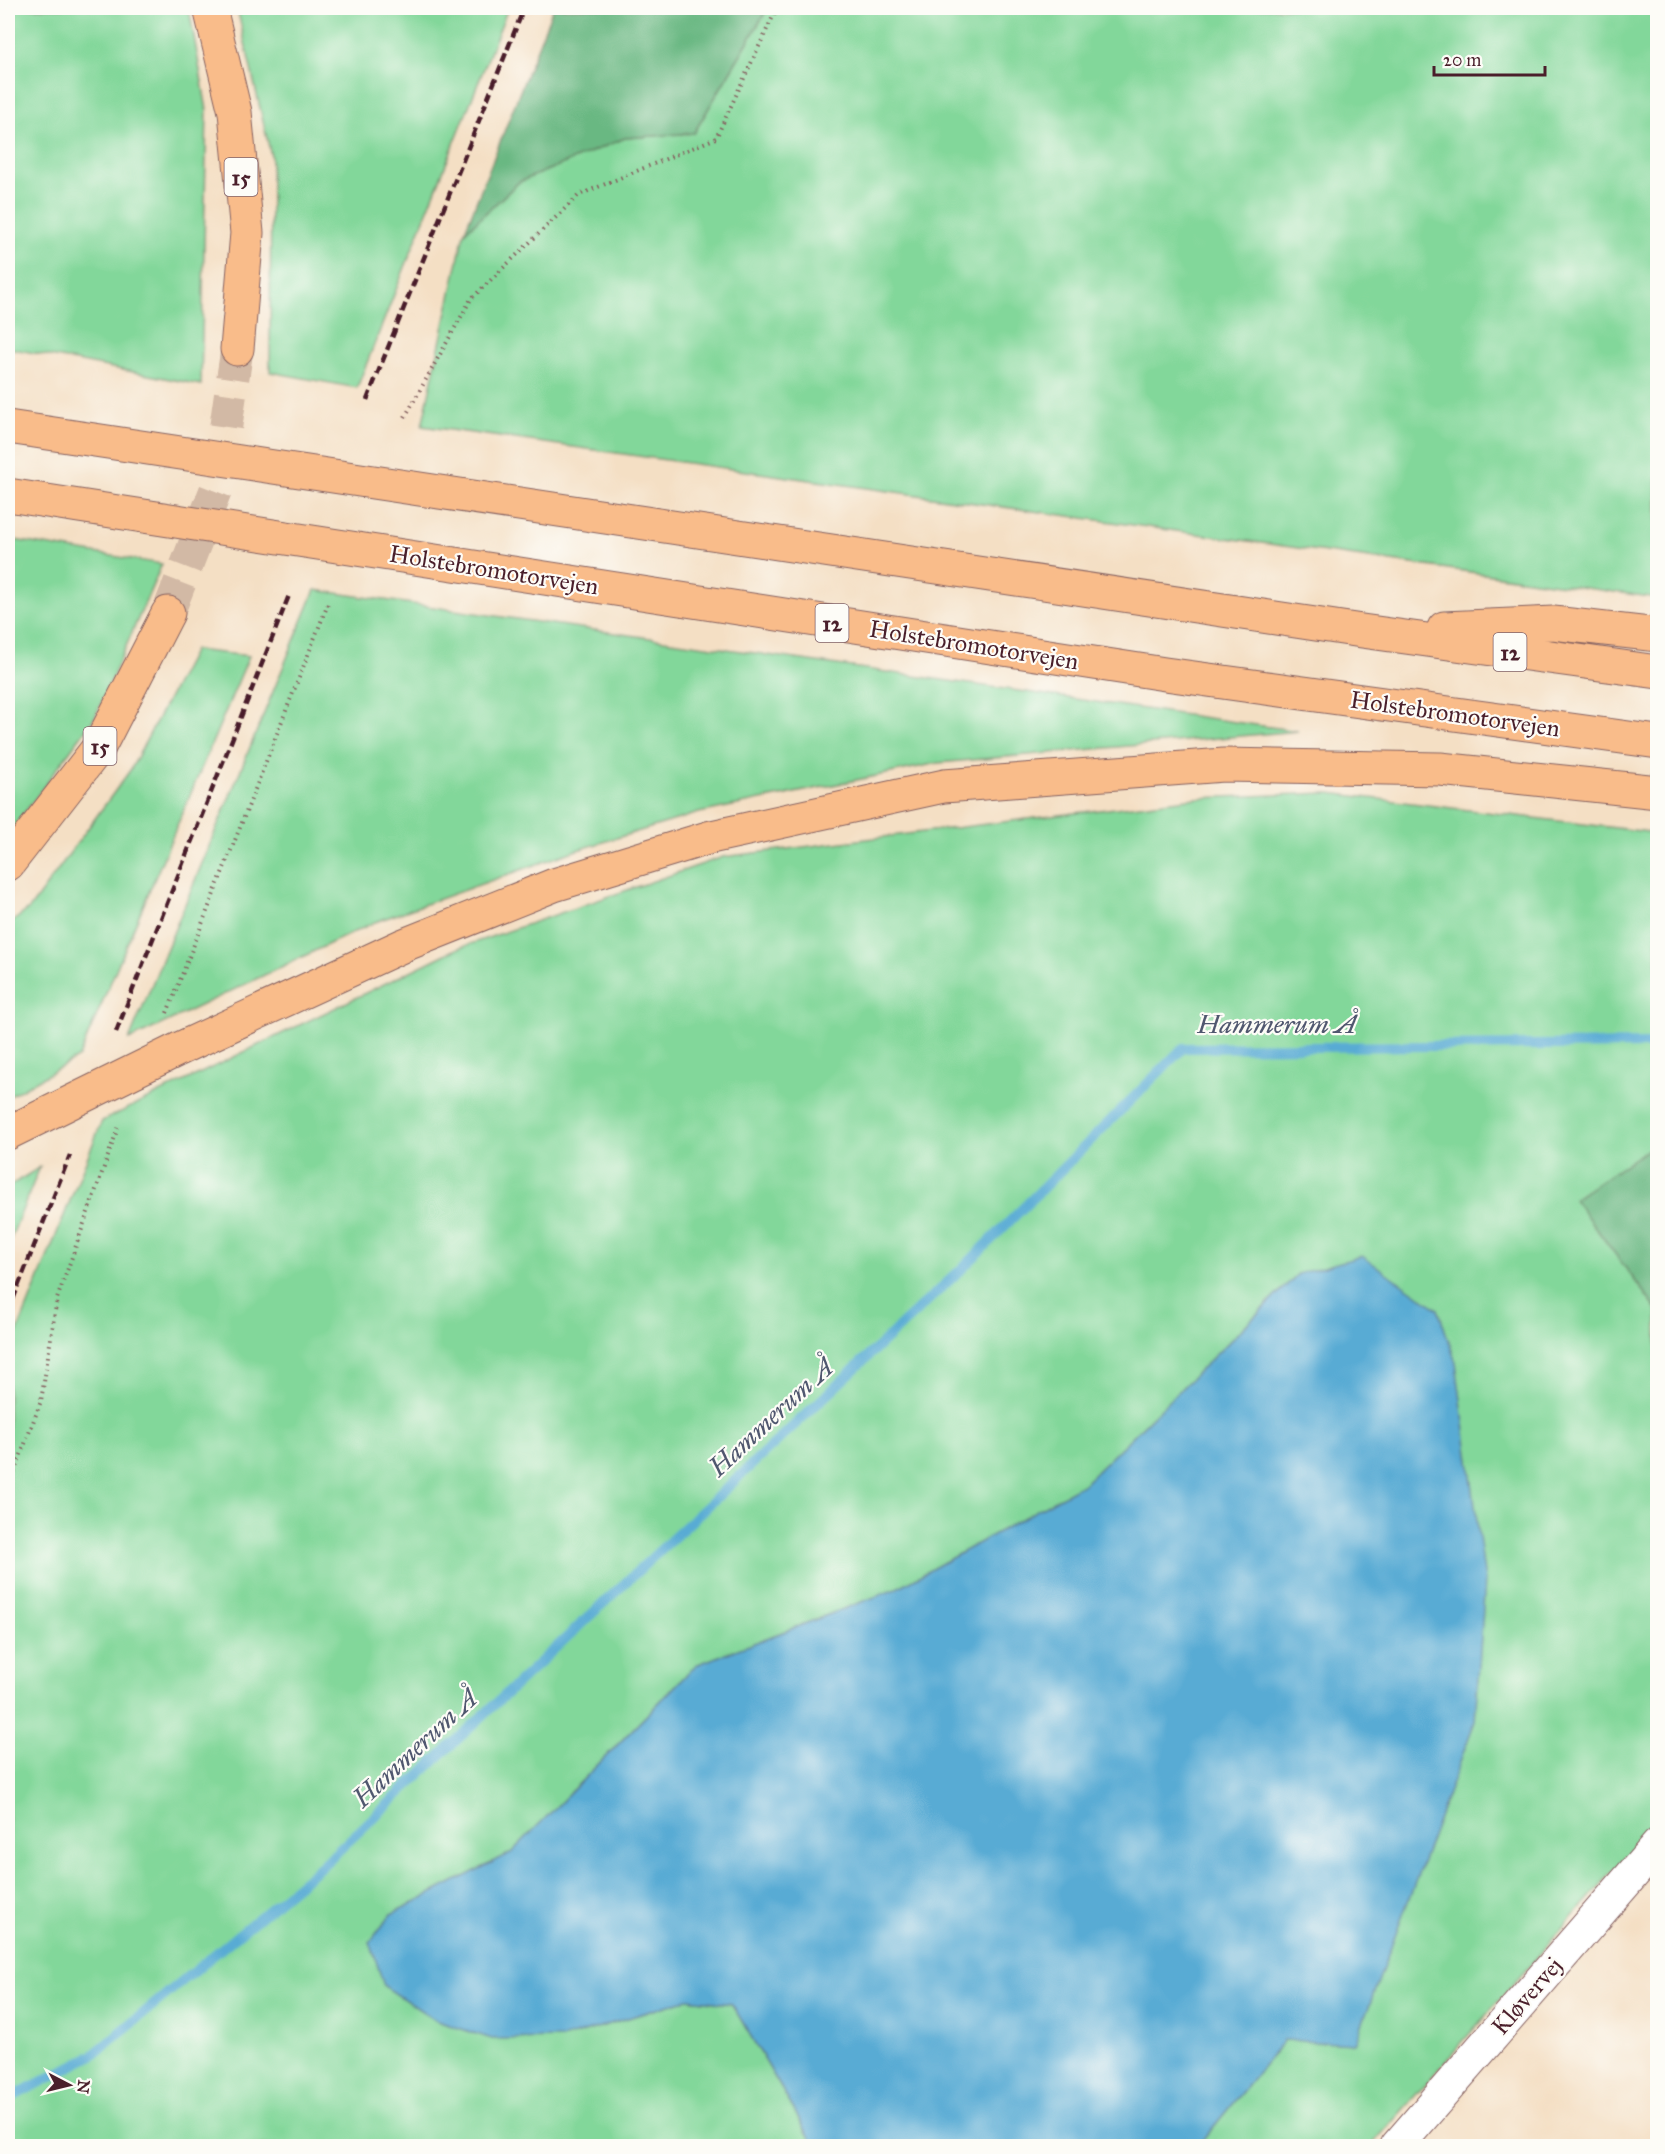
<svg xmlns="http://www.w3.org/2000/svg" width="1665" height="2154" viewBox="0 0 1665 2154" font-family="'IM FELL Great Primer',serif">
<rect width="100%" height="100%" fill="#fdfcf7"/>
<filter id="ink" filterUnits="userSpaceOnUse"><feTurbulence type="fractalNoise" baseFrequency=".0167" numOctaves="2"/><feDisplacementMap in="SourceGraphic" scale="12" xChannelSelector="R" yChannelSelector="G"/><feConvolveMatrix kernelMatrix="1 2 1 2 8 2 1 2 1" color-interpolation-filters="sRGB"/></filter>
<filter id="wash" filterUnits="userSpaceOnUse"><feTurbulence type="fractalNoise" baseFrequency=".008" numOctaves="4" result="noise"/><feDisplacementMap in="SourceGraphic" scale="24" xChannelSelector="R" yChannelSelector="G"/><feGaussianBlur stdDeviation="1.35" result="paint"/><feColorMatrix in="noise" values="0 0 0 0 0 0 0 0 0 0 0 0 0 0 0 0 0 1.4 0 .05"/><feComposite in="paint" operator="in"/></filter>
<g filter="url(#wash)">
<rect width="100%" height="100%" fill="#f4dfc4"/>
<path fill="#82d79a" stroke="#667b62" stroke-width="1.5" d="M8,8H189L207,110L201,385L8,348Z
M237,8H508L357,388L270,372L271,156Z
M768,8H1657V598L422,426L464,233L519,182L625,138L694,133Z
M8,539L162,564L95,717L8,835Z
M315,590L1298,731L938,763L699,813L574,851L375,922L129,1040Z
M194,650L249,656L79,1057L8,1097V925L30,908L131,769Z
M1329,793L1657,833V1143L1574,1199L1657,1310V1821L1371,2146H1198L1284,2040L1298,1274L1084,1484L896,1589L696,1665L511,1853L391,1914L565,2038L688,1999L732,2004L815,2146H8V1355L102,1121L456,949L723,857L1196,798Z
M40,1167L8,1245V1187Z"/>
<path fill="#69b882" stroke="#5a6c56" stroke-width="1.5" d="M553,8H768L694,133L625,138L519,182L464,233Z
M1657,1143V1310L1574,1199Z"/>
<path fill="#59abd4" stroke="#526580" stroke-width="1.5" d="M1362,1256L1438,1309L1456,1363L1485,1581L1475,1721L1355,2044L1284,2040L1198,2146H815L732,2004L688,1999L565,2038L492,2039L437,2021L384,1986L370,1942L391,1914L511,1853L696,1665L896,1589L1084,1484L1298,1274Z"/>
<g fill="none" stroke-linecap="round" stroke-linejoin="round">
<path stroke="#59abd4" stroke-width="10" d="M8,2099L93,2055L325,1863L968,1263L1183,1048L1658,1044"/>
</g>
</g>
<g filter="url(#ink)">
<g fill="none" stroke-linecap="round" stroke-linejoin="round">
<path stroke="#d2b9a5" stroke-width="33" stroke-dasharray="33 16" stroke-linecap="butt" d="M168,613L217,487L237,349"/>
<defs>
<path id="minor" d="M1397,2146L1658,1845"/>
<path id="motorway" d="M210,8L235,112L247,233L237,349
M8,427L1362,631L1658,672
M8,495L1165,674L1658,742
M1444,628L1553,623L1658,635
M8,864L99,747L168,613
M8,1133L179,1049L404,945L554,885L711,837L944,786L1224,765L1440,769L1658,792"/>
</defs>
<use href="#minor" stroke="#866261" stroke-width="35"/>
<use href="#motorway" stroke="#866261" stroke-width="35"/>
<path stroke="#866261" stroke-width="4" stroke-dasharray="1.5 4.5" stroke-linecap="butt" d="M405,417L471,299L579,195L716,138L777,8
M167,1013L328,604
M8,1489L41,1401L57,1299L118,1128"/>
<use href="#minor" stroke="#fff" stroke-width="33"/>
<use href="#motorway" stroke="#f9bc8a" stroke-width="33"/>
<path stroke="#4a1f2b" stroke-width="4.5" stroke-dasharray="9 4.5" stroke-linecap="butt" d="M367,400L524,8
M116,1032L290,593
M8,1312L70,1155"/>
</g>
</g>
<g text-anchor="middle" stroke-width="4.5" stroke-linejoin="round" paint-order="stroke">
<g fill="#fdfcf7" stroke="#806168" stroke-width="1.5">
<rect x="224.5" y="158" width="33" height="38" rx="4.5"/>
<rect x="815.5" y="604" width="33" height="38" rx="4.5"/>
<rect x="1493.5" y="633" width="33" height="38" rx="4.5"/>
<rect x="83.5" y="727" width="33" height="38" rx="4.5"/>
</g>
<g font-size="22" font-weight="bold" fill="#4a1f2b">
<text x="241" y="185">15</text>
<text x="832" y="631">12</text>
<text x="1510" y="660">12</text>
<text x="100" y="754">15</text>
</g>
<g font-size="24" fill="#4a1f2b" stroke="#fdfcf7">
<text transform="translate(494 570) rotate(9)" y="8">Holstebromotorvejen</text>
<text transform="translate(974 645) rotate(9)" y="8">Holstebromotorvejen</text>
<text transform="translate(1455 714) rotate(8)" y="8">Holstebromotorvejen</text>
<text transform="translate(1527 1996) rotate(-49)" y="8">Kløvervej</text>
</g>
<g font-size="26" font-style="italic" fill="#50576f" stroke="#fdfcf7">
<text x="1277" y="1033">Hammerum Å</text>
<text transform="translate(771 1417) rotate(-43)" y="9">Hammerum Å</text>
<text transform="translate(415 1748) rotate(-43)" y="9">Hammerum Å</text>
</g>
</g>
<rect width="1665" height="2154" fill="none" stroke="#fdfcf7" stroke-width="30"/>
<g transform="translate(69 2085) rotate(97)" stroke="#fdfcf7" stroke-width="4.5" paint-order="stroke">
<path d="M0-4.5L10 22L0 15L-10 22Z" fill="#4a1f2b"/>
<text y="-9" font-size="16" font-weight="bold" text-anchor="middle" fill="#4a1f2b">N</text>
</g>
<path d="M1434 66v9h111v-9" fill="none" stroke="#4a1f2b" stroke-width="3"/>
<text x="1443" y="66" font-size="18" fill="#4a1f2b" stroke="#fdfcf7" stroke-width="4.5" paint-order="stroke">20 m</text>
</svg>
